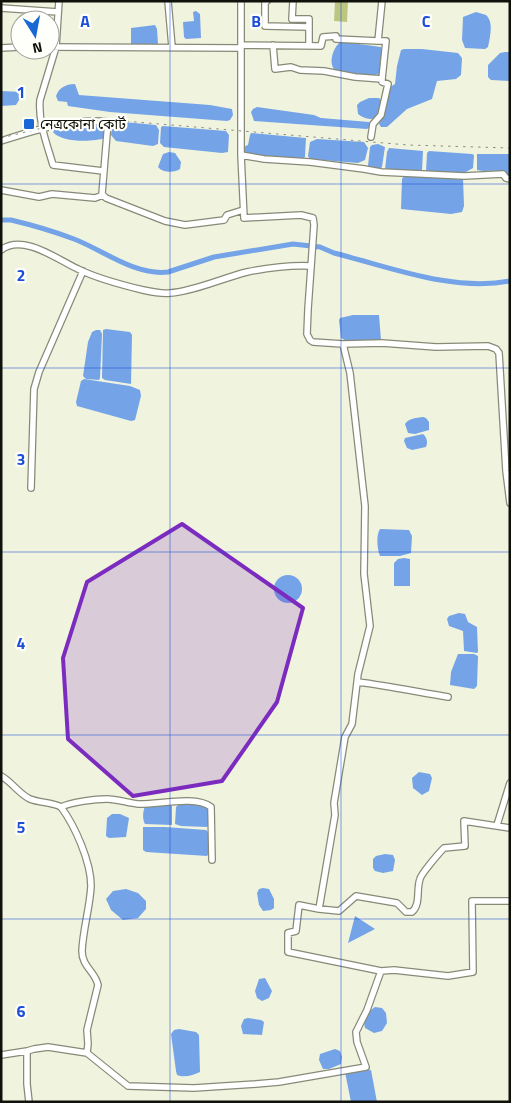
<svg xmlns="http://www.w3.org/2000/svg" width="511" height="1103" viewBox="0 0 511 1103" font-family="'Titillium Web','Noto Sans Bengali',sans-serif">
<rect width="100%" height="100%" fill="#f0f4df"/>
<path fill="#bcc680" d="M335,1H348L347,22L334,21Z"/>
<path fill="#74a3e7" d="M196,11L200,14L201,38L186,39L184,37L183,22L194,21L193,12Z
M476,12L486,15C494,22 490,37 488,47L485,49L465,48L462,40L463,17Z
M155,25L157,29L158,44L131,45V28Z
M339,43H351L381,47V64L379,74C370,77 347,76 338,72C327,67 332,50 339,43Z
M404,49H422L458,53L462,58L461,75L456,79L437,81L432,99L407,109L387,127H381L379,124L382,118L390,87L395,84L397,66L401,50Z
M505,52H510V81L491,80L488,77V65L500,53Z
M75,84L79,95L210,105L232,109L233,115L230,120L227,121L110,112L68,106L67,102L58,101L56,96C59,87 67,84 75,84Z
M1,91L22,92V95L16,105L1,106Z
M369,98H379L382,101L379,116C372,121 364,119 358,114L357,105L360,102Z
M257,107L314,115L321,118L369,122L370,127L367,129L254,121L251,112L253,109Z
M113,121L156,125L159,130L158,144L153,146L116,141L111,135Z
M105,123V138C94,142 61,143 53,132L55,128L63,125Z
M163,126L226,131L229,135L228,152L222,153L164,147L160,143L161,127Z
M251,133L306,138L305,157L300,160L244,154L243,147L248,145L250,135Z
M317,139L364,142L368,148L365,160L358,163L310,159L308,156L310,142Z
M378,144L385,147L382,167L379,170L369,168L368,166L370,147L372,145Z
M389,148L423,151L422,171H390L385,169L387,152Z
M429,151L472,154L474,155L473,168L464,173L426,172L427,153Z
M169,152L175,153L181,162L180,169C174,173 163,173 158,167L163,154Z
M477,154H510V175C504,175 503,171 498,171C491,170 484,172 477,170Z
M404,176L463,178L464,206L462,212L451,214L401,209L402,179Z
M353,315H379L381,340C371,343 349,344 341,338L339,320L340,318Z
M106,329L130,332L132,335L131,384L105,380L102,378L103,330Z
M96,330H100L102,334L100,378L99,380L86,379L83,376L88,342L92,332Z
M84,379L130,386L140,390L141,396L135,420L131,421L77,406L76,402L81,381Z
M423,417L426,418L429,422V430L415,434L408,433L405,424C409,418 416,418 423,417Z
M423,434C427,437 428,443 426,447L412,450L407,448L404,441L405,438Z
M380,529L409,530L412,536L411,553L400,556H380C377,549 376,535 380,529Z
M404,558L410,559V586H394V563L398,559Z
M274 589a14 14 0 1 1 28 0a14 14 0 1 1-28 0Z
M459,613L465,614L468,622L477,627L478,652L477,653L464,651L463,631L449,626L447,619L449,616Z
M458,654H474L478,656L477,686L474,689L450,685L451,672Z
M419,772L430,774L432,778L429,791L422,795L413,788L412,778Z
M188,804L206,807L208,810L209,825L207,827L181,826L175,824L176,807L179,804Z
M149,805L172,806V825L145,824C142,819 143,811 145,806Z
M112,814H120L129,818L126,837L109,838L106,836L107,818Z
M143,827H165L206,830L209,833V853L207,856L146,852L143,850Z
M385,854L393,855L395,860L393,871L383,873L375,871L373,868V859L376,856Z
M263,888L269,889L274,899V908L271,910L263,911L259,905L257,893L259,889Z
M126,889L138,893L146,901V909L138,918L123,920L111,910L106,899L113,891Z
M355,916L375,929L348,943Z
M265,978L272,991L269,998L262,1001L257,998L255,991L259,979Z
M375,1007L382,1008L386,1013L387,1023L382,1031L374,1033L365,1028L364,1023L368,1012Z
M248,1018L261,1020L264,1022L262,1035L243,1034L241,1026L244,1019Z
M179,1029L196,1032L199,1035L200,1072C194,1075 184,1078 177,1075L176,1071L171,1034L174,1030Z
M335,1049L340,1051L342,1057L341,1064L329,1069H323L319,1060L320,1054Z
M371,1070L377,1102H351L345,1072Z"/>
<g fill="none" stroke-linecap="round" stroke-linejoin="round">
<path stroke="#74a3e7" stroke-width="5" d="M1,220H11C32,225 53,231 74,239C103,250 135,276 168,272L214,257L293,244L320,247L334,253C390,267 452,292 510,281"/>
<defs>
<path id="minor" d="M59,1L56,47L40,100C38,122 47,144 53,165L103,171
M168,1L172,47
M241,1V155L244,218L301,215L313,218L314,225L308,309L307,334L310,340L313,342L343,344L382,343L436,347L488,346L496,349L499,353L506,471L510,503
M267,1L265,2V26L309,27
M293,1L292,19H309V45
M1,8L58,12
M241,45L321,46L323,37L336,36V39L378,41L382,1
M273,45L275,69L291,67L300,70L324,71L355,77L382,79
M50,47L241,48
M1,48L20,47
M371,137L373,124L381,115L388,84L382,82V79L386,41H378
M1,141C32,131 75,117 108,122L102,194L106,198L165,221L185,225L224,220L227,215L243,210
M241,155L264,159L310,162L364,169L381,172L464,176L503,174L506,178L510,179
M1,190L39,197L52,194L95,198L103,195
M1,250C23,233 58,260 78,269C98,279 122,285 143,290C152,292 161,294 170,293C192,292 223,278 247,272C267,268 289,265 311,266
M31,488L34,389L39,372L83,271
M358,682C388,686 418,692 448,697
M1,776C12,782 19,794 30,799C40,803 52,802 61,807C75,826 91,862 91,886C90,907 83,929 82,951C82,967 95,971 98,985L87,1030L88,1044L87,1053
M61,807C72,802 95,799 107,799C117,799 128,803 138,804C157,805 195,795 211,807L212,860
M497,825L510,783
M319,909L335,815L334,803L345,737L352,724L358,674L370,626L364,574L365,506L350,373L343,344
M381,971L288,952V933L296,931L299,905L319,909L339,911L356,896L397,903L406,912H412C421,904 416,890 420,879C421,874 439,853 444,848L465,846L464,821L510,828
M27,1051L34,1049L48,1047L87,1053L128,1086L194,1088L256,1084L279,1082L366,1067L357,1042L356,1032L367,1010L381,971L394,970L448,976L473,972L472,901H510
M1,1055L27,1051V1084L29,1102"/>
</defs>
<use href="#minor" stroke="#868a77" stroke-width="8"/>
<use href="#minor" stroke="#fff" stroke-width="5.5"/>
<path stroke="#8a8d7e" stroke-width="1" stroke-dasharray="2.5 5" stroke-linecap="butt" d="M1,138L63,123L112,120L408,145L510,148"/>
</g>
<path fill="#7b2cbf" fill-opacity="0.2" stroke="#7b2cbf" stroke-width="4" stroke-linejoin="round" d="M182,524L303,608L277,702L222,781L133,796L68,739L63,658L87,582Z"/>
<path fill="none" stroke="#1d4ed8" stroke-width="1" stroke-opacity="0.55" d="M170,1V1102M341,1V1102M1,184H510M1,368H510M1,552H510M1,735H510M1,919H510"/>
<rect fill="#1869d4" stroke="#fefffb" stroke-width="2" x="23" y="118" width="12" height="12" rx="2.5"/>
<g text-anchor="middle" stroke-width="4.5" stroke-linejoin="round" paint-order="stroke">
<g font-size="14" fill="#0f110a" stroke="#fefffb" text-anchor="start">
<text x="40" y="129">নেত্রকোনা কোর্ট</text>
</g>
</g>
<g font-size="16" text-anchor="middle" font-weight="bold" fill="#1d4ed8" stroke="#fefffb" stroke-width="4.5" stroke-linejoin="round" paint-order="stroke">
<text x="85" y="27">A</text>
<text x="256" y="27">B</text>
<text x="426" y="27">C</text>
<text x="21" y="98">1</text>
<text x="21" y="281">2</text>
<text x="21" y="465">3</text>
<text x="21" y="649">4</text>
<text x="21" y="833">5</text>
<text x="21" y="1017">6</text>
</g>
<rect width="511" height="1103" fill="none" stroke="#0f110a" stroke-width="5"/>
<g transform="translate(35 35) rotate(169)"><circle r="24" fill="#fefffb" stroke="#9ea09b"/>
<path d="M0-4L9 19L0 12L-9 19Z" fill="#1869d4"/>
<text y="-8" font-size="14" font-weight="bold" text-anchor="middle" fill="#0f110a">N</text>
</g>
</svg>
